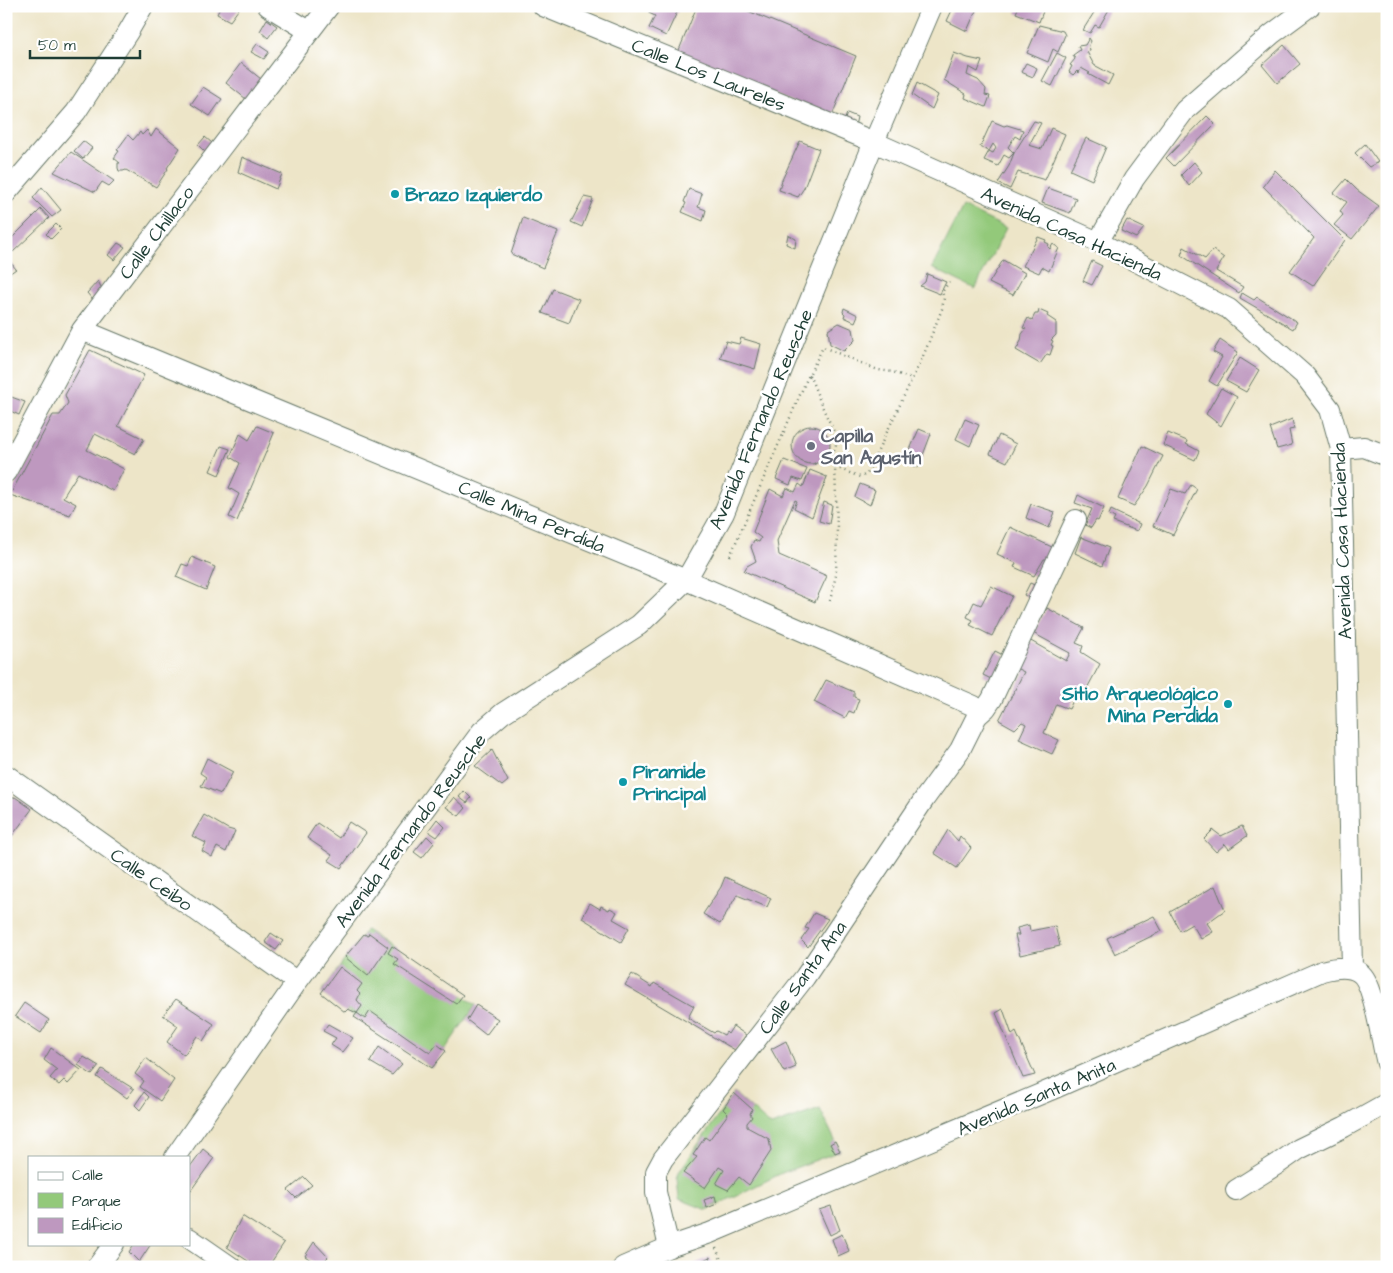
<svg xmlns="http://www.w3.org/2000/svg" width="1393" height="1273" viewBox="0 0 1393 1273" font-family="'Architects Daughter',sans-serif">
<rect width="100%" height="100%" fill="#fff"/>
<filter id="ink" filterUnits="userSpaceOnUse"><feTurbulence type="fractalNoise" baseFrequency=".02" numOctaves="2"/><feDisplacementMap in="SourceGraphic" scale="10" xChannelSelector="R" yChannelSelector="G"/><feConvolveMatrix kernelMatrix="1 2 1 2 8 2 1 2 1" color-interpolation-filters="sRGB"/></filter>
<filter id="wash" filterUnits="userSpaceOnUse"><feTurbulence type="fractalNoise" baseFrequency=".0096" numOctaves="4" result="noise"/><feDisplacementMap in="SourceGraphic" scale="20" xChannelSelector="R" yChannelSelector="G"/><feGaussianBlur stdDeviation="1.12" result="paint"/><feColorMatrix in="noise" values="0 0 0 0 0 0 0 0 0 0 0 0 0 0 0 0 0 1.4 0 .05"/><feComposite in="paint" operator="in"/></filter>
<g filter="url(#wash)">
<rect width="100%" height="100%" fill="#ede5c8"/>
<path fill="#93c97a" stroke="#598357" d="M963,207L1006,228L975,289L932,268Z
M366,930L476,1005L432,1068L321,993Z
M734,1093L771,1126L820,1109L840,1151L782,1173L707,1210L679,1199L677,1179L679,1172Z"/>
<g id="blocks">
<path fill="#be98bf" d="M221,6H241L230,21L217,14Z
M652,6H668L678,10L666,36L649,28L655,16L649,13Z
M697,6H736L856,56L831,118L677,55Z
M954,6H978L967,31L947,21Z
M1019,6H1045L1039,22L1016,13Z
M1098,6H1111L1099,27L1095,25L1090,33L1083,30Z
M267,19L277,26L268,38L260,31Z
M1039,25L1063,31L1065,35L1058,52L1053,49L1048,62L1027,53Z
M1089,38L1091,41L1089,45L1090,51L1087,52L1094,65L1113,75L1108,85L1088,74L1090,73L1081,68L1079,73L1077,71L1073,75L1069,72L1072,66L1070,65L1075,59L1073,55L1080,50L1078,46L1085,45Z
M257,44L269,52L264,59L251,52Z
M1284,45L1300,64L1277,83L1262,65Z
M954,53L968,58L982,61L978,72L969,67L967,75L978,80L986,89L985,95L990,96L986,107L965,98L966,94L944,80Z
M1057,53L1066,58L1052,86L1042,81Z
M241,63L261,79L246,99L226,83Z
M1026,63L1037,68L1033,77L1021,72Z
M917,83L938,95L932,109L912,95Z
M203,87L222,99L210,116L191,104Z
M847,113L857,117L855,126L844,122Z
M1207,116L1215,124L1174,166L1166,158Z
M992,121L1004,126L1007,125L1023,130L1020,139L1015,136L1008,147L1014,153L1009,158L1004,155L998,166L984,160L989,151L993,153L996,148L993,144L989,151L980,147Z
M1034,121L1041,123L1029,145L1042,149L1051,128L1065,134L1045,180L1018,172L1010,189L998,183L1009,166L1014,153Z
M156,129L180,148L167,168L168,169L156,187L126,170L123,171H119L118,168V163H120L114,158L119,151L117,150L128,135L133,140L140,132L142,135L147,130L151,137Z
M205,137L212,143L205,152L198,145Z
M1086,138L1106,147L1092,180L1070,170Z
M83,141L92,148L83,159L74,151Z
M800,141L819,149L804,188L798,197L779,190L782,180Z
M1365,144L1378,162L1369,167L1355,153Z
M71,152L114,181L109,186L102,182L95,192L54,172Z
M242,157L282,174L276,189L238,172Z
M1194,162L1202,172L1189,186L1181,175Z
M1275,170L1345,240L1313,286L1290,271L1314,238L1263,186Z
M1346,179L1357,190L1379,206L1352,239L1334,225L1343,215L1340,211L1347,202L1334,193Z
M42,187L61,210L52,217L33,198Z
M1048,188L1076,198L1070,213L1042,203Z
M689,189L702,194L698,207L706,210L703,221L682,212L686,203L684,202Z
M584,197L593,199L582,227L571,222Z
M41,209L49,218L13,252L6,244Z
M523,218L558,232L543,268L511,254Z
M1127,220L1144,228L1136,238L1121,231Z
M56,224L61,229L51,239L46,234Z
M788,235L796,239L795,248L786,244Z
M1038,237L1046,240L1045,242L1049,244L1048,247L1050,249L1053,244L1059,248L1049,271L1042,267L1039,273L1023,266Z
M118,243L125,247L114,260L108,255Z
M1184,247L1205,259L1213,250L1224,258L1216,271L1243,287L1239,293L1181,255Z
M6,257L16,269L6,276Z
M1003,260L1025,273L1013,295L989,283Z
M1092,261L1102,266L1092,285L1083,281Z
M927,274L946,282L940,294L920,286L925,282Z
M98,281L102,289L93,300L87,293Z
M553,289L579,299L569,323L542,313Z
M1242,293L1254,300L1257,297L1297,322L1293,329L1240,298Z
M844,308L858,315L855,322L844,317L845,314L843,312Z
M1039,310L1048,314L1047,316L1056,322V335L1051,340L1053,341L1051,345L1053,346L1050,355L1047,354L1040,364L1016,350L1021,341L1022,334L1026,329L1023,328L1028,318L1032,320L1035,314H1038Z
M839,323L853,329L855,340L844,351L830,344L828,330Z
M741,338L761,344L755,369L720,358L726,341L739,344Z
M1220,340L1238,352L1217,386L1209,381L1222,357L1213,352Z
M90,350L144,375L118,426L144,439L135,454L95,434L87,450L124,469L113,491L78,473L63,497L76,504L70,515L10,495L53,415H60L68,403L65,395Z
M1240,358L1259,370L1246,392L1226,381Z
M1221,388L1237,397L1221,426L1206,414Z
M6,395L25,402L19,415L6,409Z
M965,419L979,425L970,446L956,439Z
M1292,419L1294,429L1289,430L1292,445L1277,449L1270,428Z
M792 445a19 19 0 1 1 38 0a19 19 0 1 1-38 0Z
M257,426L274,433L237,521L229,517L239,494L229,488L240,463L230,457L240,434L249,440Z
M919,429L931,434L918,468L905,461Z
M1168,433L1187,441L1186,444L1199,451L1195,460L1163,445Z
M999,435L1016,444L1007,462L990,454Z
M221,446L230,449L219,475L210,471Z
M1142,446L1163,456L1148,486L1134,506L1118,499Z
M784,460L807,469L802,481L793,478L790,485L776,479Z
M810,470L827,477L812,517L794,508L797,501L795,500L777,541L779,555L827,576L815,602L744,571L747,566L756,561L751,547L754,540L759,542L761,538L753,532L770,489L783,496L787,488L795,492L799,484L803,487Z
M860,484L875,490L870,505L855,497Z
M1191,485L1197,489L1173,535L1153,526L1171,489L1185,494Z
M1078,495L1104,508L1098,521L1096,520L1091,528L1085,525L1092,509L1075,503Z
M824,502L832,505L829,524L819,521Z
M1031,504L1055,512L1049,528L1026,518Z
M1111,510L1140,524L1137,531L1113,522L1115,518L1109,515Z
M1010,527L1056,549L1050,559H1044L1034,576L1014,567L1016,563L997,554Z
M1081,537L1109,548L1102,566L1075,553Z
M192,557L215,567L206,590L176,577L182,564L188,566Z
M1030,583L1039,587L1032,599L1024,595Z
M991,586L1012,596L992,636L970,625L973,620L967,617L974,602L981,605Z
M1047,608L1084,628L1076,643L1083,646L1081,652L1100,664L1084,694L1077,692L1069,709L1056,704L1044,733L1059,740L1052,754L1019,739L1026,724L1022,722L1015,729L999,720L1024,672L1014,667L1029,640L1066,661L1070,653L1033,633Z
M995,651L1005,656L993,680L983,675Z
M826,680L854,692V697L859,699L854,713L849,711L845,718L814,702Z
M492,750L508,781L502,786L475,766Z
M207,758L233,772L221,794L201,786L206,777L200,773Z
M464,791L471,798L467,803L459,797Z
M15,797L32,809L9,840L6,838V800Z
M454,797L466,808L459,816L446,807Z
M204,815L228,829L235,831L226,852L217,847L212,857L202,851L206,843L192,836Z
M437,819L445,827L437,837L428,831Z
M349,822L366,833L341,868L328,860L332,855L307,838L317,823L339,838Z
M1242,826L1247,836L1229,849L1225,844L1216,852L1204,839L1213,830L1221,836Z
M948,830L958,841L960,836L971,848L957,868L934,853Z
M427,836L434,843L422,858L414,852Z
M725,877L771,898L767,907L737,895L720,924L703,914L721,887Z
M1215,886L1225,910L1207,923L1213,932L1201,939L1192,924L1180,931L1170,912Z
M590,903L600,909L601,906L609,910L610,908L617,912L613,919L629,928L621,942L582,918Z
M814,913L828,919L808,947L801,940L809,929L805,928Z
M1154,916L1162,931L1115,954L1107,938Z
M1029,925L1030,931L1055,926L1060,946L1020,955L1015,935H1019L1017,928Z
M271,933L283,941L276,950L265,942Z
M369,933L388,947L368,976L345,957L364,934L368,936Z
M392,946L463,995L456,1004L394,964L398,959L388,953Z
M340,967L362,984L357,991L360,994L357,1000L362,1006L357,1013L348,1009L345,1012L321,993Z
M632,974L652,987L654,983L694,1006L688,1018L714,1033L716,1031L724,1035L726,1032L728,1034L733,1026L746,1035L735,1050L625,985Z
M176,999L214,1024L203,1041L197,1036L184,1055L167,1042L178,1026L163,1015Z
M24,1003L49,1020L41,1033L15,1016Z
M476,1005L498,1019L486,1035L467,1020Z
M1003,1009L1012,1035L1016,1032L1035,1075L1023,1078L996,1013Z
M370,1011L430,1053L437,1044L446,1051L432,1068L354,1017L357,1013L365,1019Z
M328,1024L353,1038L342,1052L331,1045L336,1038L323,1031Z
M786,1041L796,1067L784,1072L771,1049Z
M379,1047L402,1064L392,1075L370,1062Z
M51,1048L81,1070L68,1084L64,1080L59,1085L50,1078L57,1070L44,1060Z
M84,1057L99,1066L92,1075L78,1065Z
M146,1058L174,1080L160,1101L140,1087L144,1081L135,1074Z
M102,1069L134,1089L127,1098L97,1077Z
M144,1092L149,1097L140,1110L135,1105Z
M734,1093L752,1109L750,1114L752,1117L747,1123V1127L769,1139L771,1151L749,1185L739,1177L728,1190L716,1184L724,1170L719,1167L705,1188L683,1173L697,1157L693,1155L705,1137L709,1140L728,1114L723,1109Z
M835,1141L840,1151L835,1153L830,1144Z
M203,1149L214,1158L189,1193V1168Z
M304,1177L312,1185L296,1198L288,1190Z
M715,1196L717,1204L707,1208L704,1200Z
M831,1206L840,1230L830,1235L819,1210Z
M242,1216L284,1243L268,1267H257L227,1247Z
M842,1234L849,1251L838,1256L832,1239Z
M314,1242L328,1257L319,1266L305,1256Z
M134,1244H151L139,1262L129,1252Z
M710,1257L714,1267H688Z"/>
</g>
</g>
<g filter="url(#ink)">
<use href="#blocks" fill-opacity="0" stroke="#677868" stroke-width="1"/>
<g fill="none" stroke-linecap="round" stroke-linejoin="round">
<defs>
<path id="minor" d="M268,6L309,31
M543,6L874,142L1098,242L1229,309L1305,376L1330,409L1341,449L1352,969
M6,193L76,112L128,32L143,6
M1098,242L1134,179L1185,110L1272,34L1310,6
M82,330L686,580L974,706L977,711V716L960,750L925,798L805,977L663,1159L656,1172V1192L669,1247
M1341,449L1364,447L1387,456
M6,472L82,330L329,6
M977,716L986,708L992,699L1076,520
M6,775L297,982
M175,1157L297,982L482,731L503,713L639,625L686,580L724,513L874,142L932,6
M1236,1190L1279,1163L1299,1149L1344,1127L1387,1103
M189,1238L231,1267
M97,1267L114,1244
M623,1267L669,1247L710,1233L1055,1088L1322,971C1333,968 1350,965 1360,973C1375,984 1381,1043 1387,1063"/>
</defs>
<use href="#minor" stroke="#677868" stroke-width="22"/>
<path stroke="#677868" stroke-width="2.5" stroke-dasharray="1 4" stroke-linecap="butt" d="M809,375C815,388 820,402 826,415C830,423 836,433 836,441C837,454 824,463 813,464
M828,459L835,467
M730,556L806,381L823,347L878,370L893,372L912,379
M830,601L836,575L837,528L835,467L860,477L867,474L924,354L942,309L944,298L942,292L949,282
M716,1248L724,1267"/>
<use href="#minor" stroke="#fff" stroke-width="20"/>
</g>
</g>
<g fill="#0f9aa8" stroke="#fff" stroke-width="2">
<circle cx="395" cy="194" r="5"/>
<circle cx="1228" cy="704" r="5"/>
<circle cx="623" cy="782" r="5"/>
</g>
<circle fill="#6b7280" stroke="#fff" stroke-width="2" cx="811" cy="446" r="5"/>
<g text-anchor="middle" stroke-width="5" stroke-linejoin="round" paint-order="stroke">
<g font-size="19" fill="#1f3d34" stroke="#fff">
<text transform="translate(709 74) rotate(22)" y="7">Calle Los Laureles</text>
<text transform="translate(156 232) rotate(-53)" y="7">Calle Chillaco</text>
<text transform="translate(1072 233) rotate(25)" y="7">Avenida Casa Hacienda</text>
<text transform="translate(760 419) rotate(-67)" y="7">Avenida Fernando Reusche</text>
<text transform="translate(532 516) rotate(23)" y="7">Calle Mina Perdida</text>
<text transform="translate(1341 541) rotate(-92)" y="7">Avenida Casa Hacienda</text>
<text transform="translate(410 830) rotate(-53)" y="7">Avenida Fernando Reusche</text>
<text transform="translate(152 879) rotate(35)" y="7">Calle Ceibo</text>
<text transform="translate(802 977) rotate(-54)" y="7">Calle Santa Ana</text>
<text transform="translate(1036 1096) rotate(-23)" y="7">Avenida Santa Anita</text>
</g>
<g font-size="19" font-weight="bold" fill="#0d838f" stroke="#fff" text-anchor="start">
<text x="405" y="201">Brazo Izquierdo</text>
<text x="1218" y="700" text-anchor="end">Sitio Arqueológico<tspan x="1218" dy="22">Mina Perdida</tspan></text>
<text x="633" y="778">Piramide<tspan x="633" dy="22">Principal</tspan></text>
</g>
<g font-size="19" font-weight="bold" fill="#5b616d" stroke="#fff" text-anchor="start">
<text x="821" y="442">Capilla<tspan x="821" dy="22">San Agustín</tspan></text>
</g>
</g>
<rect width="1393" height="1273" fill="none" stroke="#fff" stroke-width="25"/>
<rect x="28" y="1156" width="162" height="90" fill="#ffffff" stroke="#a5b1ae"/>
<rect x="38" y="1172" width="25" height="8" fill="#ffffff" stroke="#a5b1ae"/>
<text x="72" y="1180" font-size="15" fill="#1f3d34">Calle</text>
<rect x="38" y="1193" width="25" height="15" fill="#93c97a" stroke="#a5b1ae"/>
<text x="72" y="1206" font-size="15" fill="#1f3d34">Parque</text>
<rect x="38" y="1218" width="25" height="15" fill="#be98bf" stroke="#a5b1ae"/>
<text x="72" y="1230" font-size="15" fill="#1f3d34">Edificio</text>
<path d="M30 50v8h110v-8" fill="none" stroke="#1f3d34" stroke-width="2.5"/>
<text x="38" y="50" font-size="15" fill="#1f3d34" stroke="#ffffff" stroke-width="4" paint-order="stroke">50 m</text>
</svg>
